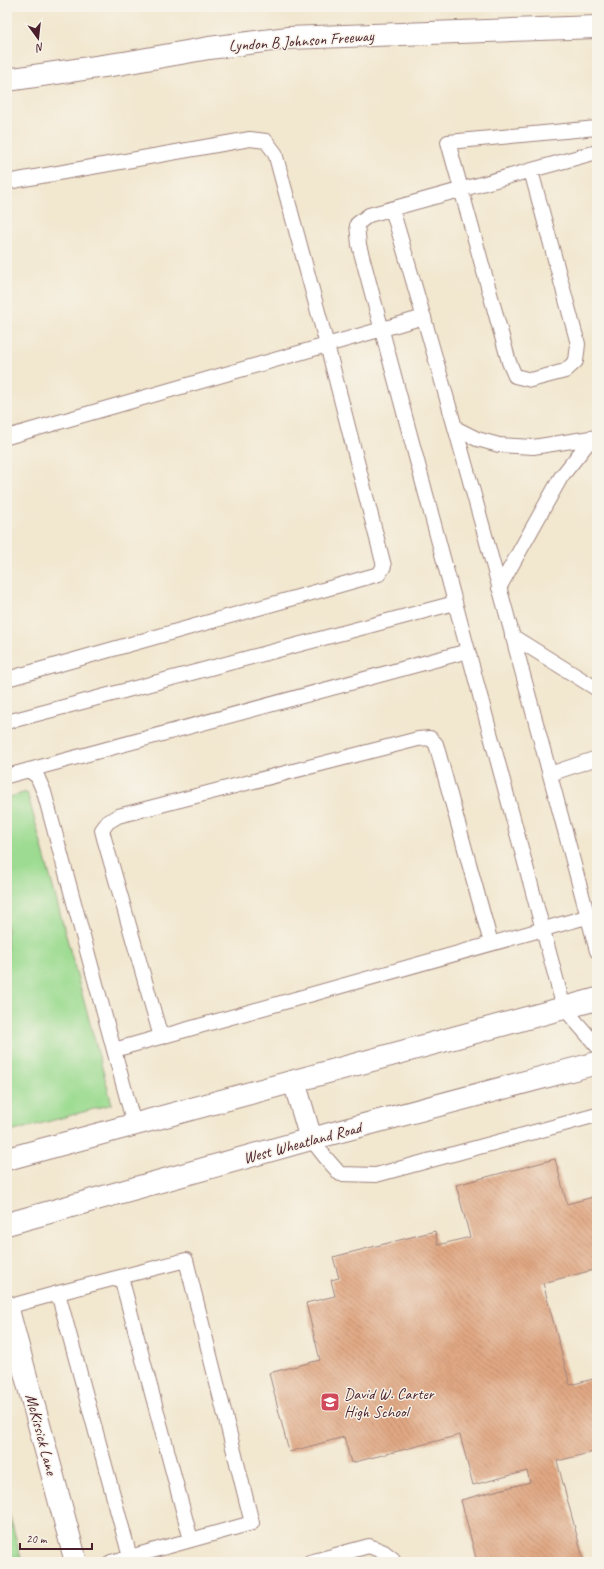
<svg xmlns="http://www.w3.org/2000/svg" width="604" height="1569" viewBox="0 0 604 1569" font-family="Caveat,sans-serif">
<defs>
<pattern id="park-tufts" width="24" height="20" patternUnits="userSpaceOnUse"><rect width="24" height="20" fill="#9cdb91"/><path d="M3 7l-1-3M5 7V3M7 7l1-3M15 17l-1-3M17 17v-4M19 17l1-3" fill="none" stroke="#88bc7d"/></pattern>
<pattern id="building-back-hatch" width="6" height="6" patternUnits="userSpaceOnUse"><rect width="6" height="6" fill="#e0a783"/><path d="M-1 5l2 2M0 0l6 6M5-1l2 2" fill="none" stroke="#b8876b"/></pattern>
</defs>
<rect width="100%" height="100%" fill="#f7f3e8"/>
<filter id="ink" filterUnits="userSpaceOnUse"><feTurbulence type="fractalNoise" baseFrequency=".025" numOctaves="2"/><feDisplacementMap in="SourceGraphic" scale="8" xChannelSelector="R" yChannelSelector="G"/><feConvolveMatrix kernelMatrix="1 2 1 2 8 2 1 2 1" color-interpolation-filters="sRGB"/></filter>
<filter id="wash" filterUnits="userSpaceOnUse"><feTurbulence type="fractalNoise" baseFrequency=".012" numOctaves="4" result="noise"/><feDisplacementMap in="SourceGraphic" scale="16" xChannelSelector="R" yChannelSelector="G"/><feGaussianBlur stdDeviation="0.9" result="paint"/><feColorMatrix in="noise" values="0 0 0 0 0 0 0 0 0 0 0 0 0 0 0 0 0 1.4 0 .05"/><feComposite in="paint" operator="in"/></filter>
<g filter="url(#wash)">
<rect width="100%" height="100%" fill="#f2e7cf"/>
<path fill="#9cdb91" stroke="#737d5e" d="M27,792L112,1104L7,1133V798Z"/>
<path fill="url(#park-tufts)" stroke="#737d5e" d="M7,1505L22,1562H7Z"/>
<g id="blocks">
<path fill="url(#building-back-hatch)" d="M555,1159L567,1204L597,1196V1269L543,1283L570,1385L597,1378V1451L557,1461L584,1562H477L461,1500L530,1482L527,1471L473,1485L460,1435L351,1463L344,1437L289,1452L269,1373L320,1360L306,1303L335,1296L331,1280L339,1278L333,1257L435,1231L438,1245L470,1237L456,1185Z"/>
</g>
</g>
<g filter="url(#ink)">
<use href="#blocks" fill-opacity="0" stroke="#9e837d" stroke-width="1"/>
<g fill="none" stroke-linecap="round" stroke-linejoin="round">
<defs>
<path id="service" d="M597,152L369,215L357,224L359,245L564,1008L597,1046
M531,171L578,344L576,361L565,371L531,380L515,376L509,362L448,142L597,128
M7,182L250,139L266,141L275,153L327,345L384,566L379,574L7,679
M392,209C465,455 531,703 597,951
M455,428L477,439L499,445L533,447L597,437
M7,437L424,317
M499,588L561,477L592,438
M512,636L597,689
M7,722L455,603
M28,770L37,776L44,792L134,1124
M550,774L597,758
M7,776L468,651
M161,1037L104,838L102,830L108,822L118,816L418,739L430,738L436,744L491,943
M114,1050L597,914
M311,1139L326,1158L340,1174L376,1175L597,1115
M121,1277L191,1540
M58,1293L186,1260L252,1523L130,1557
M7,1307L58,1293L130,1557L111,1562
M310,1562L369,1546L384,1552L393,1559L394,1562"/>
<path id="minor" d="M7,1306L76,1562"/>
<path id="secondary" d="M7,80L124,63L209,48L288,38L597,27
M294,1081L311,1139
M7,1159L597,999
M7,1224L311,1139L597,1063"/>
</defs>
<use href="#service" stroke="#9e837d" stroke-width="16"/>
<use href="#minor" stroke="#9e837d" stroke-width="24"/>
<use href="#secondary" stroke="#9e837d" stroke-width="24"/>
<use href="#service" stroke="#fff" stroke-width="14"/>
<use href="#minor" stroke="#fff" stroke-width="22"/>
<use href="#secondary" stroke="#fff" stroke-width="22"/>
</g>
</g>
<defs>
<symbol id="school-square" viewBox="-11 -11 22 22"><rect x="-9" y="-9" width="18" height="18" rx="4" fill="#d1495b" stroke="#f7f3e8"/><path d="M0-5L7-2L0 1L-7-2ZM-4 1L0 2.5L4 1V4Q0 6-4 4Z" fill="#fff"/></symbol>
</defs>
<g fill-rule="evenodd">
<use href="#school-square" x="319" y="1391" width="22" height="22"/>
</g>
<g text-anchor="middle" stroke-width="3" stroke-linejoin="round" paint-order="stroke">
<g font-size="16" fill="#4a1f2b" stroke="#f7f3e8">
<text transform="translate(301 40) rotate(-4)" y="6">Lyndon B Johnson Freeway</text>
<text transform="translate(302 1142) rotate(-15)" y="6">West Wheatland Road</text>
<text transform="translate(42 1434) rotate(75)" y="6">McKissick Lane</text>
</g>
<g font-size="16" fill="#4a1f2b" stroke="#f7f3e8" text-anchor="start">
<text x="344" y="1399">David W. Carter<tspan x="344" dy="18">High School</tspan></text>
</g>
</g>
<rect width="604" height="1569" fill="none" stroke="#f7f3e8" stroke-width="24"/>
<g transform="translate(38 38) rotate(165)" stroke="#f7f3e8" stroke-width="3" paint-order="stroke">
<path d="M0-3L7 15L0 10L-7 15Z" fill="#4a1f2b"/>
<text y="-6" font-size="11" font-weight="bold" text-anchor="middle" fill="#4a1f2b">N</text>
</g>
<path d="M20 1543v6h72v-6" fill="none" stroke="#4a1f2b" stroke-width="2"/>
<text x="26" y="1543" font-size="12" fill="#4a1f2b" stroke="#f7f3e8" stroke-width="3" paint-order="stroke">20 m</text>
</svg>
